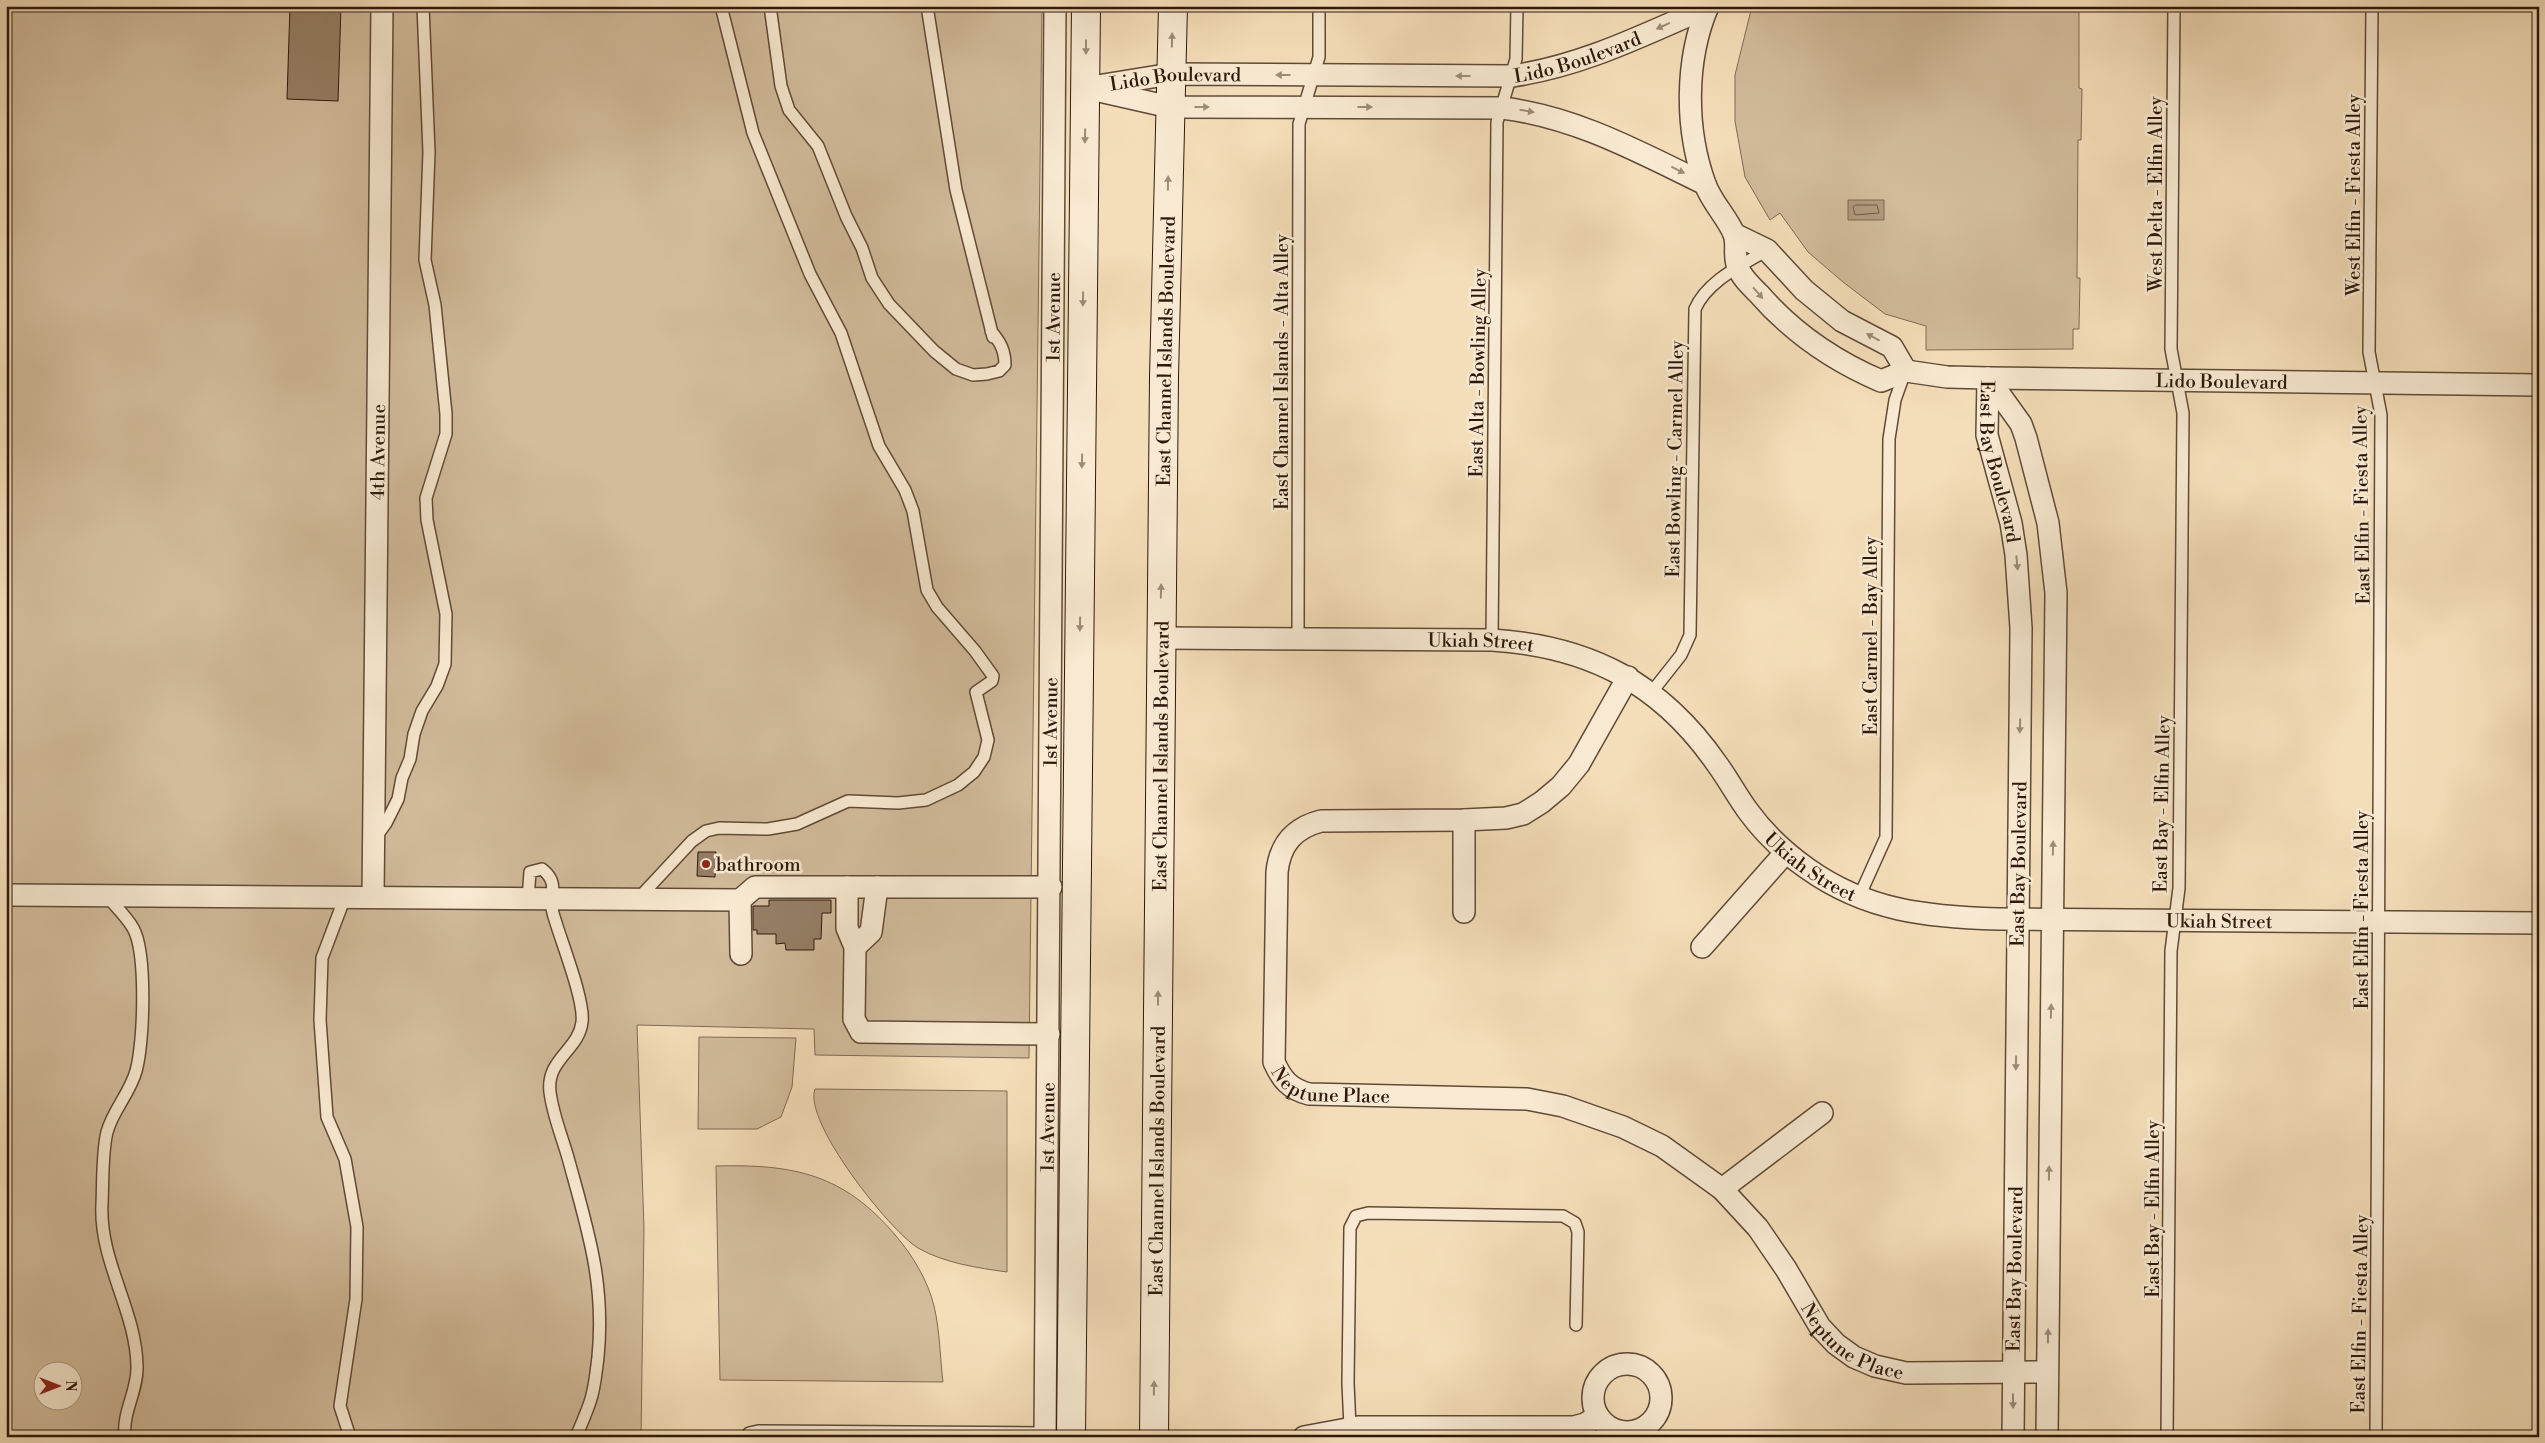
<svg xmlns="http://www.w3.org/2000/svg" width="2545" height="1443" viewBox="0 0 2545 1443" font-family="'Libre Bodoni',serif">
<rect width="100%" height="100%" fill="#f4deb9"/>
<filter id="stains"><feTurbulence type="fractalNoise" baseFrequency=".004" numOctaves="4"/><feColorMatrix values="0 0 0 0 .2 0 0 0 0 .09 0 0 0 0 .02 0 0 0 .5 -.17"/></filter>
<radialGradient id="worn" r=".72"><stop offset=".6" stop-color="#630" stop-opacity="0"/><stop offset="1" stop-color="#630" stop-opacity=".3"/></radialGradient>
<path fill="#d2bc9c" stroke="#806a54" fill-rule="evenodd" d="M6,6H1042L1029,1058L815,1055L814,1029L637,1025L644,1228L641,1437H6ZM42,1370H72V1400H42Z
M1752,6H2079V88L2082,89L2081,140H2078L2077,278H2080L2079,329H2073V349L1926,350V326L1885,314L1843,282L1808,252L1780,213L1770,220L1745,177L1735,121V75Z
M699,1037L796,1038L792,1087L781,1117L757,1129H698Z
M815,1089L1007,1091V1272C978,1268 944,1263 918,1248C890,1231 803,1122 815,1089Z
M716,1166C794,1164 844,1174 896,1236C913,1256 928,1281 934,1306C940,1331 940,1358 943,1382L720,1380Z"/>
<path fill="#b19b7e" stroke="#7d6750" d="M1848,200H1884V220H1848Z"/>
<g fill="none" stroke-linecap="round" stroke-linejoin="round">
<path stroke="#705a45" stroke-width="1" d="M1856,205H1877L1879,213L1855,215L1853,207Z"/>
</g>
<path fill="#957f66" stroke="#2e180c" d="M290,6H341L338,101L287,99Z
M698,852H716L715,877L697,876Z
M769,900H831V913H822L821,939H814V950H786L785,943L776,944V934H757V930H753V906H769Z"/>
<g fill="none" stroke-linecap="round" stroke-linejoin="round">
<defs>
<path id="lane" d="M770,6L781,86L789,110L818,146L846,216L862,248L872,278L889,304L934,351L956,369L973,375L987,374L999,371L1005,365C1005,350 1000,342 991,331
M927,6L956,190L993,337
M2372,6L2369,352L2381,415L2376,1437
M1298,638L1299,124L1319,57V6
M1492,640L1497,122L1516,59L1517,6
M1651,693L1681,655L1690,635L1695,309C1707,281 1742,265 1767,250
M376,837L386,823L398,799L402,778L410,759L414,734L422,711L437,686L445,664L446,614L427,520L426,498L446,434V414L435,305L425,260L429,152L423,6
M107,896C115,906 126,916 133,928C147,952 144,1043 136,1071C130,1093 113,1110 107,1132C102,1152 103,1183 102,1204C99,1261 136,1310 137,1366C138,1391 122,1412 125,1437
M345,897L322,958L320,1020L327,1117L345,1159L357,1227L356,1299L340,1406L350,1437
M1859,897L1886,837L1889,439L1895,400L1905,372
M528,899L530,872L542,869C561,884 548,896 553,913C560,939 585,1000 582,1022C579,1050 546,1059 550,1092C553,1117 564,1141 570,1165C589,1234 605,1285 598,1357C596,1372 595,1388 590,1402C586,1414 581,1425 576,1437
M637,900L692,841L706,831L719,828L768,829L797,824L848,801L898,803L926,800L958,785L974,772L984,757L988,740L976,692L992,681L993,676L975,651L937,607L927,590L913,511L905,490L879,446L841,333L810,274L753,133L721,6
M1350,1428L1348,1383L1350,1228L1356,1216L1368,1213L1563,1216L1575,1223L1578,1232L1576,1325
M747,1437L749,1433L758,1431L1045,1433
M2167,1437L2171,951L2179,888L2183,413L2171,349L2174,6"/>
<g id="street">
<path id="s1" d="M1708,6C1685,60 1685,129 1705,184C1712,203 1727,217 1734,234C1738,244 1733,257 1738,267C1741,277 1752,287 1759,294C1793,333 1834,361 1881,381L1906,371L1947,377L1988,378L2539,385"/>
<path id="s2" d="M1097,86L1171,74L1512,76C1582,66 1643,35 1708,7"/>
<path d="M1086,88L1170,107L1502,108C1576,117 1639,152 1705,184"/>
<path d="M1734,234L1767,250L1804,290L1842,321L1892,347L1906,371"/>
<path d="M1988,378L2021,424L2026,438L2048,523L2056,593L2047,1437"/>
<path id="s3" d="M1988,378L1987,435L2011,523L2016,555L2021,628L2013,1437"/>
<path id="s4" d="M1161,638L1492,640C1589,646 1661,683 1717,764C1728,779 1737,796 1748,811C1764,833 1785,853 1808,869C1867,911 1928,917 1998,919L2539,923"/>
<path id="s5" d="M1628,677L1579,764L1561,786L1542,802L1523,814L1506,818L1464,820L1321,821C1294,828 1280,844 1277,872L1274,1062C1282,1080 1290,1089 1309,1094L1527,1099L1563,1106L1623,1127L1662,1146L1722,1189L1758,1228L1786,1269L1820,1327L1836,1344L1854,1357L1875,1366L1906,1373L2047,1372"/>
<path d="M1464,820V912"/>
<path d="M847,887V928L855,947L854,1019L861,1032L1049,1034"/>
<path d="M6,895L740,900"/>
<path id="s6" d="M373,897L382,6"/>
<path d="M855,947L871,932L877,887"/>
<path d="M1702,947L1786,852"/>
<path d="M741,954L740,900L755,887H1051"/>
<path d="M1722,1189L1822,1113"/>
<circle cx="1627" cy="1398" r="34"/>
<path id="s7" d="M1045,1437L1055,6"/>
<path d="M1304,1437L1358,1427H1574L1585,1424L1598,1416"/>
</g>
<g id="secondary">
<path d="M1071,1437L1086,6"/>
<path id="s8" d="M1154,1437L1164,377L1173,6"/>
</g>
</defs>
<use href="#lane" stroke="#604a37" stroke-width="14"/>
<use href="#street" stroke="#604a37" stroke-width="24"/>
<use href="#secondary" stroke="#2e180c" stroke-width="30"/>
<use href="#lane" stroke="#f8ead2" stroke-width="11"/>
<use href="#street" stroke="#f8ead2" stroke-width="21"/>
<use href="#secondary" stroke="#f8ead2" stroke-width="28"/>
</g>
<defs><path id="oneway-solid" d="M-6-.8H1V-3.2L6.5 0L1 3.2V.8H-6Z" transform="scale(1.25)"/></defs>
<g fill="#9d8c79">
<use href="#oneway-solid" transform="translate(1663 26) rotate(156)"/>
<use href="#oneway-solid" transform="translate(1172 40) rotate(-89)"/>
<use href="#oneway-solid" transform="translate(1086 47) rotate(90)"/>
<use href="#oneway-solid" transform="translate(1283 75) rotate(-180)"/>
<use href="#oneway-solid" transform="translate(1463 76) rotate(-180)"/>
<use href="#oneway-solid" transform="translate(1202 107)"/>
<use href="#oneway-solid" transform="translate(1365 107)"/>
<use href="#oneway-solid" transform="translate(1527 111) rotate(10)"/>
<use href="#oneway-solid" transform="translate(1085 136) rotate(91)"/>
<use href="#oneway-solid" transform="translate(1678 170) rotate(26)"/>
<use href="#oneway-solid" transform="translate(1168 183) rotate(-89)"/>
<use href="#oneway-solid" transform="translate(1758 293) rotate(49)"/>
<use href="#oneway-solid" transform="translate(1083 299) rotate(91)"/>
<use href="#oneway-solid" transform="translate(1873 337) rotate(-152)"/>
<use href="#oneway-solid" transform="translate(1082 461) rotate(91)"/>
<use href="#oneway-solid" transform="translate(2017 563) rotate(85)"/>
<use href="#oneway-solid" transform="translate(1161 591) rotate(-89)"/>
<use href="#oneway-solid" transform="translate(1080 624) rotate(91)"/>
<use href="#oneway-solid" transform="translate(2020 726) rotate(91)"/>
<use href="#oneway-solid" transform="translate(2053 848) rotate(-89)"/>
<use href="#oneway-solid" transform="translate(1158 998) rotate(-90)"/>
<use href="#oneway-solid" transform="translate(2051 1011) rotate(-89)"/>
<use href="#oneway-solid" transform="translate(2016 1063) rotate(91)"/>
<use href="#oneway-solid" transform="translate(2049 1173) rotate(-89)"/>
<use href="#oneway-solid" transform="translate(2048 1336) rotate(-89)"/>
<use href="#oneway-solid" transform="translate(1154 1388) rotate(-89)"/>
<use href="#oneway-solid" transform="translate(2013 1401) rotate(90)"/>
</g>
<circle fill="#8f2418" stroke="#f8ead2" stroke-width="2" cx="706" cy="864" r="5"/>
<g text-anchor="middle" stroke-width="5" stroke-linejoin="round" paint-order="stroke">
<g font-size="19" fill="#2e180c" stroke="#f8ead2">
<text dy="7" stroke="none"><textPath href="#s2" startOffset="484">Lido Boulevard</textPath></text>
<text dy="7" stroke="none"><textPath href="#s2" startOffset="79">Lido Boulevard</textPath></text>
<text transform="translate(2155 194) rotate(-90)" y="7">West Delta - Elfin Alley</text>
<text transform="translate(2353 195) rotate(-90)" y="7">West Elfin - Fiesta Alley</text>
<text dy="7" stroke="none"><textPath href="#s7" startOffset="1120">1st Avenue</textPath></text>
<text dy="7" stroke="none"><textPath href="#s8" startOffset="1086">East Channel Islands Boulevard</textPath></text>
<text transform="translate(1281 372) rotate(-90)" y="7">East Channel Islands - Alta Alley</text>
<text transform="translate(1477 373) rotate(-89)" y="7">East Alta - Bowling Alley</text>
<text dy="7" stroke="none"><textPath href="#s1" startOffset="802">Lido Boulevard</textPath></text>
<text dy="7" stroke="none"><textPath href="#s6" startOffset="445">4th Avenue</textPath></text>
<text transform="translate(1674 459) rotate(-89)" y="7">East Bowling - Carmel Alley</text>
<text dy="7" stroke="none"><textPath href="#s3" startOffset="85">East Bay Boulevard</textPath></text>
<text transform="translate(2361 505) rotate(-91)" y="7">East Elfin - Fiesta Alley</text>
<text transform="translate(1870 636) rotate(-90)" y="7">East Carmel - Bay Alley</text>
<text dy="7" stroke="none"><textPath href="#s4" startOffset="320">Ukiah Street</textPath></text>
<text dy="7" stroke="none"><textPath href="#s7" startOffset="715">1st Avenue</textPath></text>
<text dy="7" stroke="none"><textPath href="#s8" startOffset="681">East Channel Islands Boulevard</textPath></text>
<text transform="translate(2161 804) rotate(-89)" y="7">East Bay - Elfin Alley</text>
<text dy="7" stroke="none"><textPath href="#s4" startOffset="739">Ukiah Street</textPath></text>
<text transform="translate(2018 864) rotate(-89)" y="7">East Bay Boulevard</text>
<text transform="translate(2361 910) rotate(-90)" y="7">East Elfin - Fiesta Alley</text>
<text dy="7" stroke="none"><textPath href="#s4" startOffset="1159">Ukiah Street</textPath></text>
<text dy="7" stroke="none"><textPath href="#s5" startOffset="709">Neptune Place</textPath></text>
<text dy="7" stroke="none"><textPath href="#s7" startOffset="310">1st Avenue</textPath></text>
<text dy="7" stroke="none"><textPath href="#s8" startOffset="276">East Channel Islands Boulevard</textPath></text>
<text transform="translate(2152 1209) rotate(-90)" y="7">East Bay - Elfin Alley</text>
<text transform="translate(2014 1269) rotate(-89)" y="7">East Bay Boulevard</text>
<text transform="translate(2359 1314) rotate(-89)" y="7">East Elfin - Fiesta Alley</text>
<text dy="7" stroke="none"><textPath href="#s5" startOffset="1331">Neptune Place</textPath></text>
</g>
<g font-size="19" fill="#2e180c" stroke="#f8ead2" text-anchor="start">
<text x="716" y="871">bathroom</text>
</g>
</g>
<rect width="2545" height="1443" fill="none" stroke="#f4deb9" stroke-width="25"/>
<rect x="8" y="8" width="2530" height="1428" fill="none" stroke="#2e180c" stroke-width="2.5"/>
<rect x="12" y="12" width="2520" height="1418" fill="none" stroke="#2e180c"/>
<g transform="translate(58 1386) rotate(90)"><circle r="24" fill="#f8ead2" stroke="#a79683"/>
<path d="M0-4L9 19L0 12L-9 19Z" fill="#8f2418"/>
<text y="-8" font-size="14" font-weight="bold" text-anchor="middle" fill="#2e180c">N</text>
</g>
<rect width="100%" height="100%" filter="url(#stains)"/>
<rect width="100%" height="100%" fill="url(#worn)"/>
</svg>
